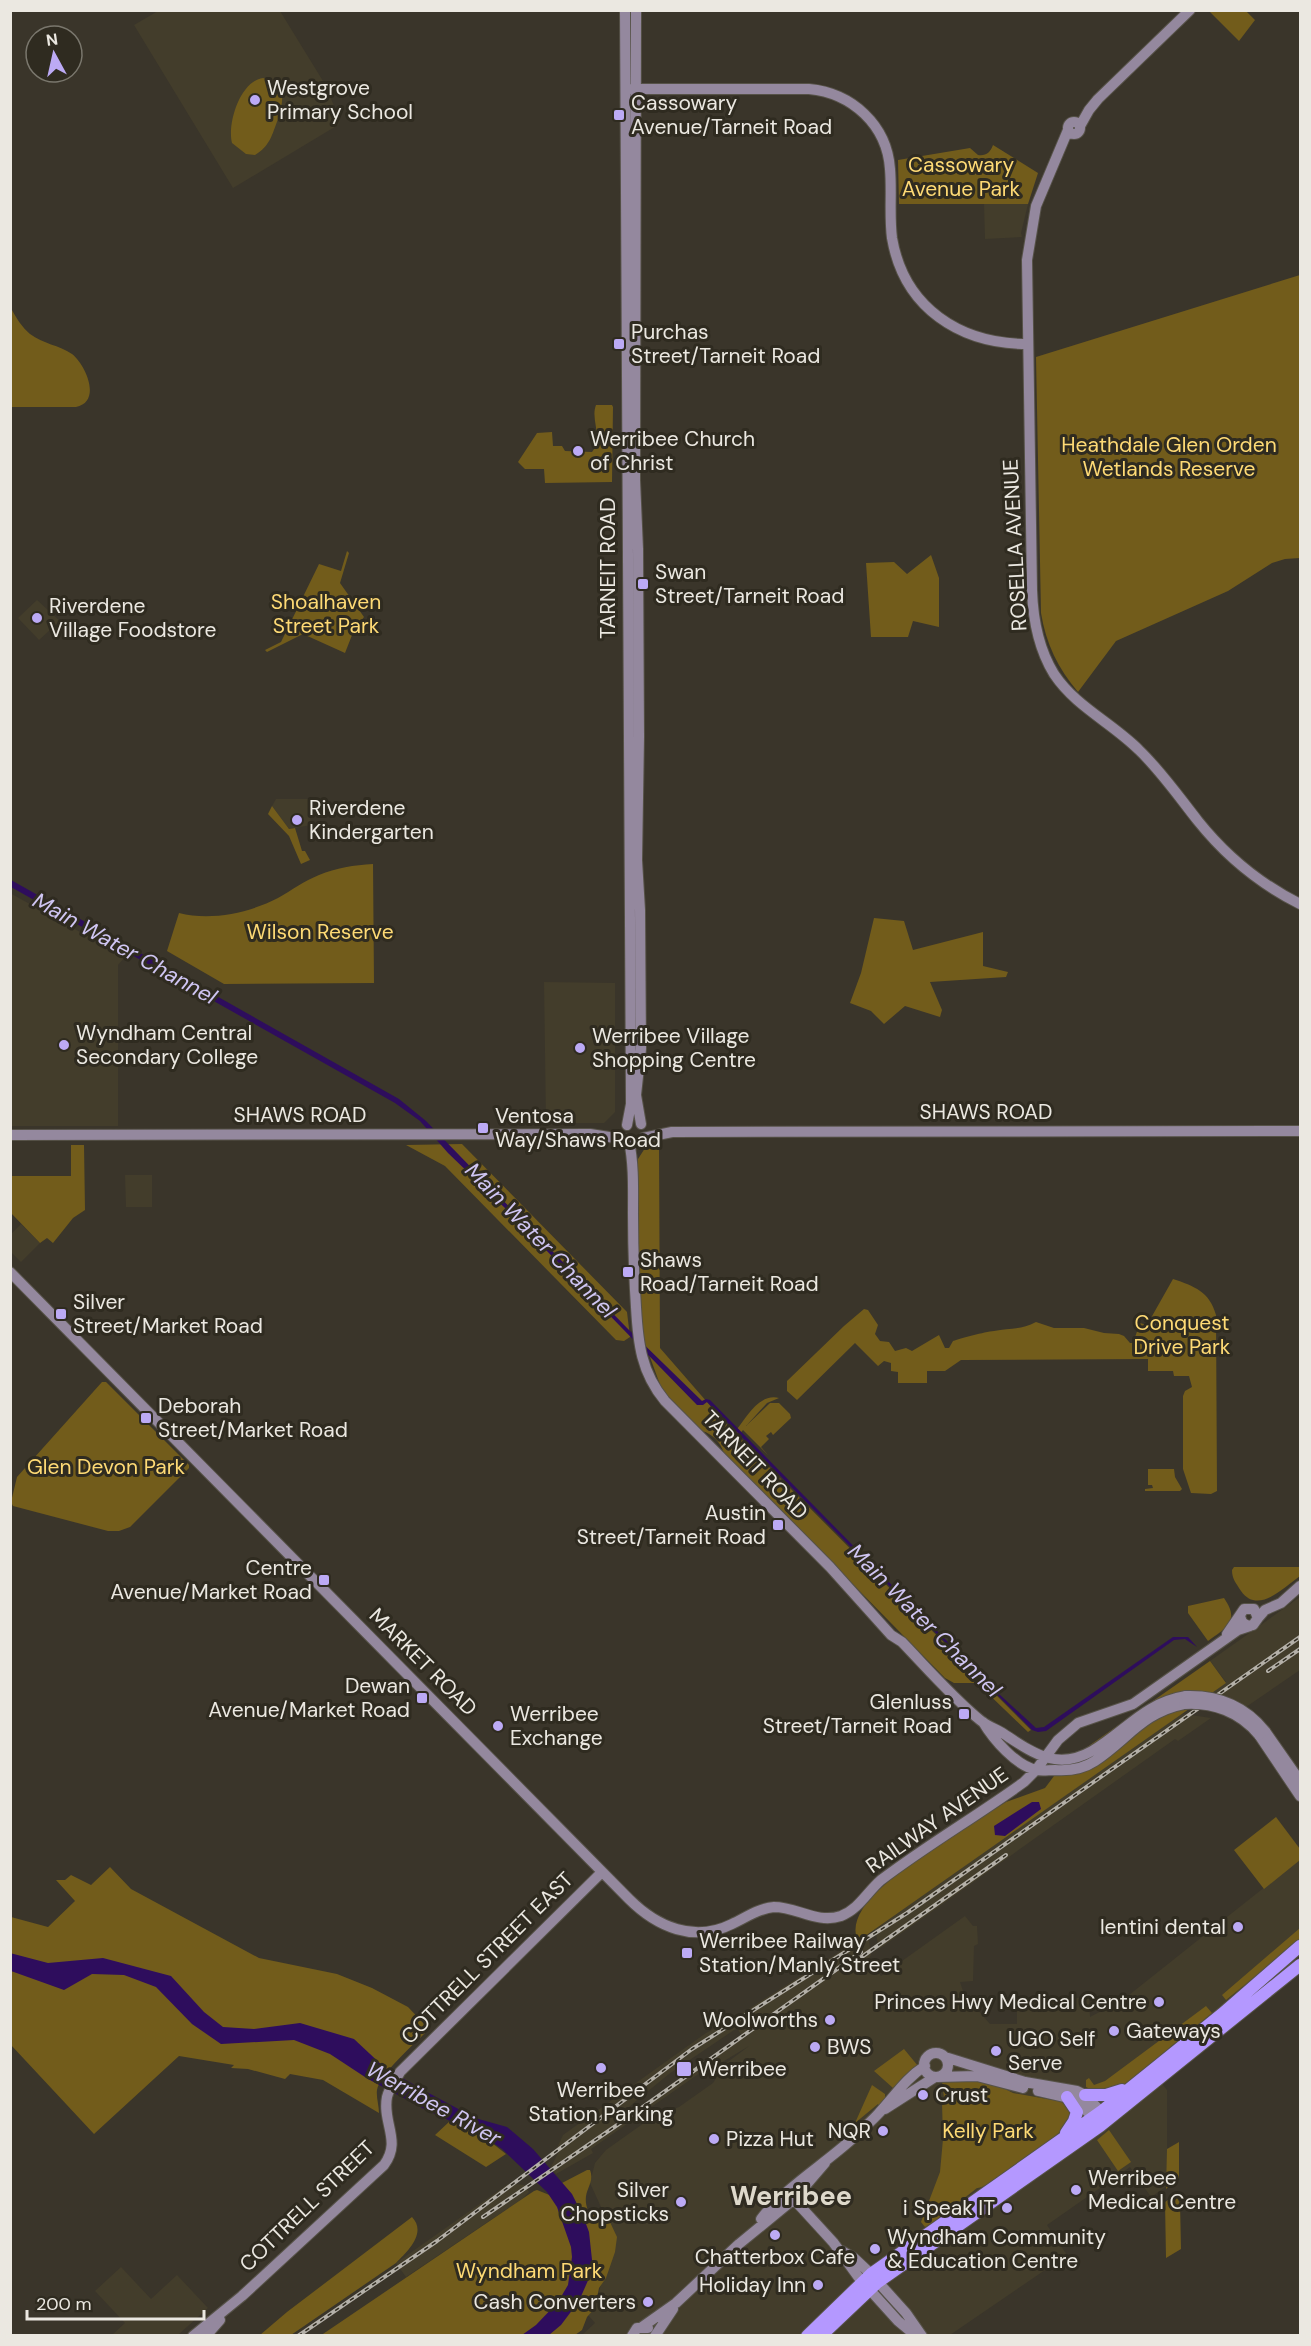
<svg xmlns="http://www.w3.org/2000/svg" width="1311" height="2346" viewBox="0 0 1311 2346" font-family="'DM Sans',sans-serif">
<rect width="100%" height="100%" fill="#3a352a"/>
<path fill="#433d2b" fill-rule="evenodd" d="M158,11H280L323,81L340,119L338,125L233,188L134,25Z
M984,204H1028L1021,233L1022,237L985,239Z
M37,600L60,621L39,640L18,618Z
M276,799H308L311,825L289,829L272,806Z
M10,893L125,957L118,965V1126H11Z
M544,982L615,983V1112L604,1123H546Z
M125,1175H152V1207H126Z
M21,1224L40,1243L21,1262L11,1252V1234Z
M1300,1597V1670L1246,1707L1210,1694L1226,1682L1210,1661Z
M1184,1714L1211,1718L1178,1741L1175,1739L879,1949L875,1929L1084,1782L1169,1717Z
M1300,1859V1939L1290,1951L1149,2067L1167,2090V2186L1151,2197L1130,2167L1047,2225L1067,2255L950,2335H582L595,2323L588,2315L596,2307L612,2231L590,2183L595,2163L606,2150L651,2118L679,2107L713,2083L725,2064L749,2046L719,2064L717,2061L591,2149L593,2153L556,2174L551,2167L559,2151L557,2148L563,2135L706,2033L731,2020L868,1934L871,1955L866,1963L870,1961L881,1976L965,1916L973,1926H977L978,1944L974,1946L973,1981L960,1982L964,1994L990,2024H1017V1998H1089L1090,2017L1124,1999ZM737,2028L742,2036L625,2118L622,2113L636,2101L669,2074Z
M508,2184L511,2187L515,2184L524,2185L529,2192L522,2199L406,2277L396,2263Z
M121,2267L151,2299L177,2275L208,2308L178,2335H112L125,2323L95,2291Z"/>
<path fill="#725c1b" d="M1209,11H1246L1255,20L1239,41Z
M263,78C287,84 284,99 278,119C272,135 270,146 255,155L246,154L232,143C227,124 240,81 263,78Z
M993,145L1038,173L1028,204H899L898,160L970,148L978,155C986,156 990,153 993,145Z
M1300,275V558L1285,559L1272,563L1228,591L1116,641L1078,692C1058,668 1046,644 1041,613L1036,357Z
M11,308C16,318 22,327 30,334C43,344 59,345 72,354C86,365 102,402 76,407H11Z
M596,405H612L613,407L612,482L545,483L544,469H525L518,462L537,433L552,432L553,446H562L565,451L592,452C604,438 590,420 596,405Z
M347,551L349,553L340,583L364,617L354,630L345,653L303,634L267,652L265,650L281,642L319,564L341,571Z
M931,555L939,578V627L913,621L908,637H871L866,563L894,562L907,574Z
M272,806L289,829L295,828L302,851H305L310,860L301,864L289,836L268,814Z
M373,864L374,983L224,984L167,951L179,913C211,921 249,913 278,898C292,890 304,881 319,875C336,868 354,865 373,864Z
M874,918L904,921L913,950L983,932V966L1008,972L1006,977L930,982L942,1010L940,1017L905,1006L884,1024L871,1011L850,1003L861,973Z
M659,1140L660,1348L734,1433C746,1419 758,1393 779,1398L767,1403L746,1426L770,1403H779L790,1414L791,1418L773,1435L771,1432L766,1436L769,1439L761,1447L768,1455L743,1430L738,1436L1031,1730L1028,1732L977,1683H954L945,1678L724,1453C720,1442 713,1434 702,1431L662,1390L643,1338L636,1220L638,1159L647,1145Z
M462,1144L627,1312L630,1337L624,1341L616,1340L445,1166L406,1145Z
M71,1145H84L85,1210L73,1218L53,1243L47,1238L40,1243L11,1213V1176H71Z
M1173,1279C1194,1286 1210,1292 1216,1315L1217,1491L1211,1494L1191,1493L1183,1469V1396L1185,1391L1192,1387L1189,1376H1174L1173,1371H1148V1359L961,1360L945,1371H927V1383H898V1372L891,1371V1363L884,1361L878,1366L855,1343L797,1400L787,1391V1381L844,1326L864,1309L868,1310L878,1325L875,1334L880,1341L889,1342L895,1351L906,1348L912,1351L939,1335L945,1348H949L953,1341C962,1338 984,1332 994,1331C1009,1328 1021,1330 1036,1322L1054,1328H1084L1104,1333L1119,1334L1124,1336L1130,1343H1133L1140,1323L1147,1325Z
M102,1382H106L189,1465V1468L130,1527L119,1531H108L13,1506L11,1502L17,1477Z
M1148,1469H1174L1175,1477L1182,1489L1180,1491H1145V1489L1153,1488L1152,1485H1148Z
M1234,1567H1300V1576C1283,1588 1258,1615 1241,1591C1236,1583 1232,1579 1232,1570Z
M1224,1598C1240,1621 1227,1627 1208,1641L1188,1613V1606Z
M1210,1661L1226,1683L858,1941C853,1930 856,1920 862,1910C881,1878 955,1835 988,1813L1006,1802L1045,1788L1063,1764Z
M1276,1817L1300,1849V1860L1264,1889L1234,1850Z
M110,1867L131,1889L259,1958L337,1974L372,1988L408,2007L429,2029C417,2042 380,2073 377,2090C376,2097 379,2106 379,2113L323,2080L290,2074L285,2079L248,2069L231,2068L234,2065L179,2056L94,2134L11,2045V1917L48,1927L75,1901L56,1880H65L71,1875L91,1885Z
M1300,1928V1940L1226,2000L1222,1995Z
M1206,2006L1212,2013C1198,2025 1183,2036 1169,2048C1148,2066 1117,2105 1086,2087V2080L1089,2078L1094,2085L1105,2081Z
M904,2049L918,2066L893,2088L874,2071Z
M967,2079L999,2086L1013,2093L1064,2102L1073,2114C1070,2119 1067,2126 1062,2130C1052,2140 987,2190 977,2188L958,2203L956,2209L925,2227L921,2222L940,2172L943,2139L942,2102L944,2098L942,2081Z
M872,2085L885,2094V2102L880,2108L878,2104L855,2123Z
M450,2121L483,2136L506,2154L486,2167L435,2135Z
M1109,2130L1131,2162L1118,2171L1097,2140Z
M1179,2142V2178L1166,2189L1167,2149Z
M587,2170H590C596,2186 579,2191 589,2213L609,2220L617,2237L615,2252L606,2278L599,2288L595,2308L587,2317L582,2330L575,2335L320,2336L534,2191L537,2190L552,2196L562,2183Z
M1172,2197L1177,2198L1180,2203L1181,2249L1166,2258L1165,2202Z
M412,2217C427,2233 408,2251 396,2263L291,2335H260L287,2312Z"/>
<path fill="#2e0d5d" d="M11,880L399,1099L426,1121L627,1328L702,1401L706,1399L710,1400L999,1694L1036,1728L1044,1727L1173,1637H1188L1197,1647L1185,1639L1174,1640L1046,1731L1038,1732L1032,1730L709,1404L707,1402L703,1405H697L506,1209L448,1153L420,1121L395,1103L11,887Z
M1032,1802H1039L1041,1809L1005,1836L995,1835L994,1826Z
M10,1953L48,1963L103,1958L171,1976L204,2012L223,2027L254,2029L300,2023L354,2039L385,2068L425,2091L475,2118L507,2127L533,2149L572,2194L583,2216L589,2232L593,2269L579,2301L561,2325L549,2335H522L536,2325L558,2302L568,2285L572,2257L571,2247L557,2207L547,2192L502,2149L483,2136L424,2109L368,2079L330,2054L294,2040L221,2044L192,2024L156,1987L124,1975L92,1974L64,1990L11,1971Z"/>
<g fill="none" stroke-linecap="round" stroke-linejoin="round">
<defs>
<path id="secondary" d="M625,10L631,1104L627,1125
M636,10L635,480L638,549L639,737L637,860L640,910L641,1049L636,1095L641,1124
M631,89H809C852,93 887,125 890,169C892,192 889,215 892,238C904,308 960,344 1028,344
M1068 128a6 6 0 1 1 12 0a6 6 0 1 1-12 0Z
M1080,126L1089,110L1098,99L1190,10
M1068,130L1036,206L1027,260L1032,590C1033,620 1038,648 1054,674C1076,707 1111,722 1139,750C1161,771 1179,797 1198,821C1226,856 1260,884 1300,904
M10,1135L590,1134L628,1140
M643,1138L672,1132L1300,1131
M629,1141C634,1165 633,1190 633,1214C633,1245 634,1276 636,1307C638,1343 641,1372 665,1401L830,1567L891,1635L902,1642C927,1668 952,1697 980,1720C987,1726 996,1729 1004,1734C1033,1753 1057,1771 1092,1751C1126,1731 1144,1703 1186,1696
M10,1272L629,1899C657,1927 694,1943 732,1924C745,1918 759,1908 774,1907C797,1907 817,1924 841,1916C859,1909 867,1892 881,1880C927,1845 977,1816 1024,1782L1036,1770L1058,1740L1078,1723L1133,1704L1238,1630L1250,1626
M1258,1618L1265,1610L1281,1603L1300,1586
M1227,1634L1244,1609H1254L1258,1618L1253,1625L1247,1626L1242,1622L1240,1616
M983,1722C993,1739 1017,1767 1037,1770C1042,1771 1049,1770 1055,1770C1069,1771 1083,1769 1095,1761C1127,1740 1143,1712 1184,1704
M1265,1731L1300,1781
M1259,1735L1300,1796
M924 2065a12 12 0 1 1 24 0a12 12 0 1 1-24 0Z
M945,2057L1025,2082L1077,2091L1085,2095L1106,2117
M937,2077L977,2076L1023,2088
M1038,2091L1077,2100L1098,2124
M885,2109L935,2077
M790,2195L833,2242L862,2282
M761,2219C786,2187 822,2166 852,2139C861,2130 871,2122 879,2113C894,2097 906,2078 925,2066
M842,2251L854,2258L871,2274
M878,2282L906,2313L922,2336
M870,2290L898,2321L916,2336
M642,2327L676,2303L739,2244L794,2199L825,2163
M193,2336L242,2296L384,2165C402,2141 382,2123 387,2097C389,2088 396,2080 400,2072L602,1872
M206,2336L220,2320
M632,2336L637,2328H648
M655,2336L673,2309"/>
<path id="highway" d="M1085,2095H1106L1122,2090
M1066,2133L1074,2121L1077,2112L1067,2097
M807,2336L871,2274L1102,2111L1222,2014L1300,1946
M821,2336L878,2282L1100,2126L1300,1965"/>
</defs>
<use href="#secondary" stroke="#565248" stroke-width="12"/>
<use href="#highway" stroke="#565248" stroke-width="14"/>
<use href="#secondary" stroke="#94889e" stroke-width="10"/>
<use href="#highway" stroke="#b498ff" stroke-width="12"/>
<defs>
<path id="rail" d="M1268,1671L1300,1649
M856,1961L1006,1855
M483,2217L626,2119L861,1952
M298,2336L437,2241L692,2049L907,1913L1300,1637"/>
</defs>
<use href="#rail" stroke="#b4b0a8" stroke-width="4"/>
<use href="#rail" stroke="#2f2b20" stroke-width="1.5" stroke-dasharray="4.5" stroke-linecap="butt"/>
<defs>
<path id="secondary-bridge" d="M1186,1696C1217,1695 1245,1706 1265,1731
M1184,1704C1213,1702 1240,1712 1259,1735"/>
</defs>
<use href="#secondary-bridge" stroke="#565248" stroke-width="12" stroke-linecap="butt"/>
<use href="#secondary-bridge" stroke="#94889e" stroke-width="10"/>
</g>
<g fill="#bcaaf5" stroke="#2f2b20" stroke-width="2">
<circle cx="255" cy="100" r="6"/>
<rect x="613" y="109" width="12" height="12" rx="3"/>
<rect x="613" y="338" width="12" height="12" rx="3"/>
<circle cx="578" cy="451" r="6"/>
<rect x="637" y="578" width="12" height="12" rx="3"/>
<circle cx="37" cy="618" r="6"/>
<circle cx="297" cy="820" r="6"/>
<circle cx="64" cy="1045" r="6"/>
<circle cx="580" cy="1048" r="6"/>
<rect x="477" y="1122" width="12" height="12" rx="3"/>
<rect x="622" y="1266" width="12" height="12" rx="3"/>
<rect x="55" y="1308" width="12" height="12" rx="3"/>
<rect x="140" y="1412" width="12" height="12" rx="3"/>
<rect x="772" y="1519" width="12" height="12" rx="3"/>
<rect x="318" y="1574" width="12" height="12" rx="3"/>
<rect x="416" y="1692" width="12" height="12" rx="3"/>
<rect x="958" y="1708" width="12" height="12" rx="3"/>
<circle cx="498" cy="1726" r="6"/>
<circle cx="1238" cy="1927" r="6"/>
<rect x="681" y="1947" width="12" height="12" rx="3"/>
<circle cx="1159" cy="2002" r="6"/>
<circle cx="830" cy="2020" r="6"/>
<circle cx="1114" cy="2031" r="6"/>
<circle cx="815" cy="2047" r="6"/>
<circle cx="996" cy="2051" r="6"/>
<circle cx="601" cy="2068" r="6"/>
<rect x="676" y="2061" width="16" height="16" rx="3"/>
<circle cx="923" cy="2095" r="6"/>
<circle cx="883" cy="2131" r="6"/>
<circle cx="714" cy="2139" r="6"/>
<circle cx="1076" cy="2190" r="6"/>
<circle cx="681" cy="2202" r="6"/>
<circle cx="1007" cy="2208" r="6"/>
<circle cx="775" cy="2235" r="6"/>
<circle cx="875" cy="2249" r="6"/>
<circle cx="818" cy="2285" r="6"/>
<circle cx="648" cy="2302" r="6"/>
</g>
<g text-anchor="middle" stroke-width="6" stroke-linejoin="round" paint-order="stroke">
<g font-size="21" fill="#ebe8e1" stroke="#2f2b20" text-anchor="start">
<text x="267" y="95">Westgrove<tspan x="267" dy="24">Primary School</tspan></text>
<text x="631" y="110">Cassowary<tspan x="631" dy="24">Avenue/Tarneit Road</tspan></text>
<text x="631" y="339">Purchas<tspan x="631" dy="24">Street/Tarneit Road</tspan></text>
<text x="590" y="446">Werribee Church<tspan x="590" dy="24">of Christ</tspan></text>
<text x="655" y="579">Swan<tspan x="655" dy="24">Street/Tarneit Road</tspan></text>
<text x="49" y="613">Riverdene<tspan x="49" dy="24">Village Foodstore</tspan></text>
<text x="309" y="815">Riverdene<tspan x="309" dy="24">Kindergarten</tspan></text>
<text x="76" y="1040">Wyndham Central<tspan x="76" dy="24">Secondary College</tspan></text>
<text x="592" y="1043">Werribee Village<tspan x="592" dy="24">Shopping Centre</tspan></text>
<text x="495" y="1123">Ventosa<tspan x="495" dy="24">Way/Shaws Road</tspan></text>
<text x="640" y="1267">Shaws<tspan x="640" dy="24">Road/Tarneit Road</tspan></text>
<text x="73" y="1309">Silver<tspan x="73" dy="24">Street/Market Road</tspan></text>
<text x="158" y="1413">Deborah<tspan x="158" dy="24">Street/Market Road</tspan></text>
<text x="766" y="1520" text-anchor="end">Austin<tspan x="766" dy="24">Street/Tarneit Road</tspan></text>
<text x="312" y="1575" text-anchor="end">Centre<tspan x="312" dy="24">Avenue/Market Road</tspan></text>
<text x="410" y="1693" text-anchor="end">Dewan<tspan x="410" dy="24">Avenue/Market Road</tspan></text>
<text x="952" y="1709" text-anchor="end">Glenluss<tspan x="952" dy="24">Street/Tarneit Road</tspan></text>
<text x="510" y="1721">Werribee<tspan x="510" dy="24">Exchange</tspan></text>
<text x="1226" y="1934" text-anchor="end">lentini dental</text>
<text x="699" y="1948">Werribee Railway<tspan x="699" dy="24">Station/Manly Street</tspan></text>
<text x="1147" y="2009" text-anchor="end">Princes Hwy Medical Centre</text>
<text x="818" y="2027" text-anchor="end">Woolworths</text>
<text x="1126" y="2038">Gateways</text>
<text x="1008" y="2046">UGO Self<tspan x="1008" dy="24">Serve</tspan></text>
<text x="827" y="2054">BWS</text>
<text x="698" y="2076">Werribee</text>
<text x="601" y="2097" text-anchor="middle">Werribee<tspan x="601" dy="24">Station Parking</tspan></text>
<text x="935" y="2102">Crust</text>
<text x="871" y="2138" text-anchor="end">NQR</text>
<text x="726" y="2146">Pizza Hut</text>
<text x="1088" y="2185">Werribee<tspan x="1088" dy="24">Medical Centre</tspan></text>
<text x="669" y="2197" text-anchor="end">Silver<tspan x="669" dy="24">Chopsticks</tspan></text>
<text x="995" y="2215" text-anchor="end">i Speak IT</text>
<text x="887" y="2244">Wyndham Community<tspan x="887" dy="24">&amp; Education Centre</tspan></text>
<text x="775" y="2264" text-anchor="middle">Chatterbox Cafe</text>
<text x="806" y="2292" text-anchor="end">Holiday Inn</text>
<text x="636" y="2309" text-anchor="end">Cash Converters</text>
</g>
<g font-size="21" fill="#feda75" stroke="#2f2b20">
<text x="961" y="172">Cassowary<tspan x="961" dy="24">Avenue Park</tspan></text>
<text x="1169" y="452">Heathdale Glen Orden<tspan x="1169" dy="24">Wetlands Reserve</tspan></text>
<text x="326" y="609">Shoalhaven<tspan x="326" dy="24">Street Park</tspan></text>
<text x="320" y="939">Wilson Reserve</text>
<text x="1182" y="1330">Conquest<tspan x="1182" dy="24">Drive Park</tspan></text>
<text x="106" y="1474">Glen Devon Park</text>
<text x="988" y="2138">Kelly Park</text>
<text x="529" y="2278">Wyndham Park</text>
</g>
<g font-size="21" fill="#ebe8e1" stroke="#2f2b20">
<text transform="translate(1015 545) rotate(-93)" y="7">ROSELLA AVENUE</text>
<text transform="translate(608 568) rotate(-90)" y="7">TARNEIT ROAD</text>
<text x="986" y="1119">SHAWS ROAD</text>
<text x="300" y="1122">SHAWS ROAD</text>
<text transform="translate(755 1465) rotate(46)" y="7">TARNEIT ROAD</text>
<text transform="translate(423 1662) rotate(45)" y="7">MARKET ROAD</text>
<text transform="translate(937 1820) rotate(-35)" y="7">RAILWAY AVENUE</text>
<text transform="translate(487 1958) rotate(-45)" y="7">COTTRELL STREET EAST</text>
<text transform="translate(307 2206) rotate(-44)" y="7">COTTRELL STREET</text>
</g>
<g font-size="22" font-style="italic" fill="#cfc5f2" stroke="#2f2b20">
<text transform="translate(125 948) rotate(29)" y="8">Main Water Channel</text>
<text transform="translate(541 1240) rotate(46)" y="8">Main Water Channel</text>
<text transform="translate(925 1620) rotate(45)" y="8">Main Water Channel</text>
<text transform="translate(434 2103) rotate(29)" y="8">Werribee River</text>
</g>
<g font-size="27" font-weight="bold" fill="#ded9cb" stroke="#2f2b20">
<text x="791" y="2205">Werribee</text>
</g>
</g>
<rect width="1311" height="2346" fill="none" stroke="#ebe8e1" stroke-width="24"/>
<g transform="translate(54 54) rotate(352)"><circle r="28" fill="#2f2b20" stroke="#7a776d" stroke-width="1.5"/>
<path d="M0-4.5L10 22L0 15L-10 22Z" fill="#bcaaf5"/>
<text y="-9" font-size="16" font-weight="bold" text-anchor="middle" fill="#ebe8e1">N</text>
</g>
<path d="M27 2310v9h177v-9" fill="none" stroke="#ebe8e1" stroke-width="3"/>
<text x="36" y="2310" font-size="18" fill="#ebe8e1" stroke="#2f2b20" stroke-width="4.5" paint-order="stroke">200 m</text>
</svg>
